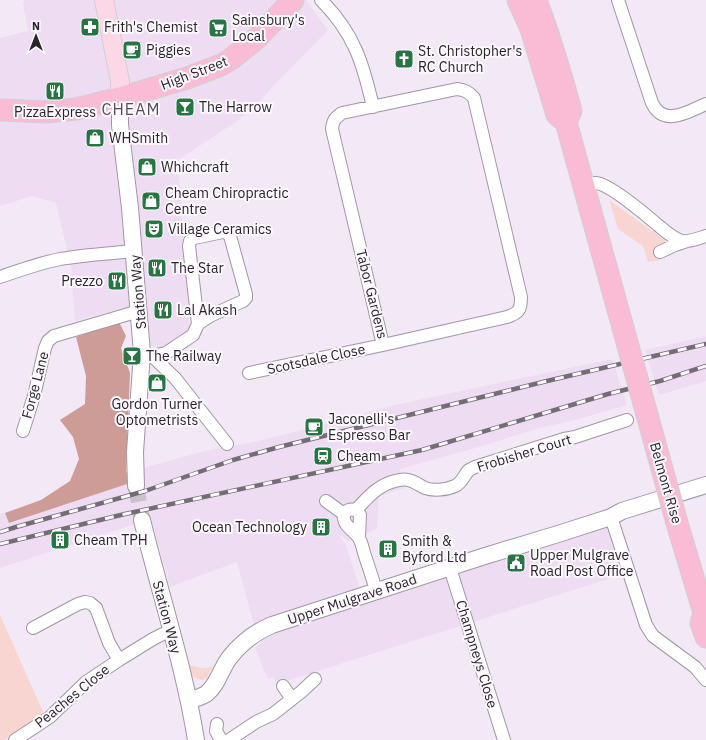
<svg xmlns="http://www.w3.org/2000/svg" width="706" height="740" viewBox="0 0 706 740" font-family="'IBM Plex Sans',sans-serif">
<rect width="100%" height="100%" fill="#f3e8f6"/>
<path fill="#eeddf2" d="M25,0H306L328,30L278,81L260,101L237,121L178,160L190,334L159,348L139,343L129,316L127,307L75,321L71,267L56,203L32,196L0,206V38L28,31L23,3Z
M706,336V381L659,395L645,350Z
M612,359L627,405L575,420L539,428L479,447L400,469L405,488L379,496L377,529L348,541L338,534L346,545L364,602L414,588L606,523L614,553L612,555L618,576L277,684L273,677L268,679L255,648L261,643L254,625L237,562L170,587L151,519L0,568V514L34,505L124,473L209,450L259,441L395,405Z"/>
<path fill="#f8d5d0" d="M609,200L665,240L664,243L655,249L660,260L648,262L643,246L618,229Z
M0,615L44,714L4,740H0Z
M188,664C197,667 203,670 213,666L207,678L202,680C191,678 191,674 188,664Z"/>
<path fill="#ce9c96" d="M119,322L126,336L121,348L130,373L126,471L130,483L9,523L5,513L41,500L70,481L79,459L73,437L60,420L85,404L86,376L76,337Z"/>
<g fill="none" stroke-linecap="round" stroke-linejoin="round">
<path stroke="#cbc1cd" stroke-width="16" stroke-dasharray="16 8" stroke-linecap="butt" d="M136,486L142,520"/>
<defs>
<path id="street" d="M321,0C354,33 363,63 373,107
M618,0L652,103C664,128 689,111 706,104
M457,89C465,90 469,92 474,98L521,297C521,310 519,313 507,317L383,345L332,129C333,120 335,118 342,113Z
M584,185C588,184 592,183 596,183C610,184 647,216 659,226C665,231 674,239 682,241C690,242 699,238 706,236
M660,252L675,245L687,241
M0,277C20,270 40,263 60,259C84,255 110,253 134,251
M142,353L152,356L166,353L193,335L198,324L210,316L243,301L246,298V294L230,236L227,233L223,232L194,238L190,241L189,246L198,324
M152,356L175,378L227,444
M249,373L383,345
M23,431L34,396L45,348L48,341L54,336L139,311
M326,501L344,514
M356,510C367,498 378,485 395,481C399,480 404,479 408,480C414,481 419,485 425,488C433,491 446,490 455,486C462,483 464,475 469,470C471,469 473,468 475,467L564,439L575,437L627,420
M611,517L646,625L653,636L695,667L706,680
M359,538L360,515C355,506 342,509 344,519C345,527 355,531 359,538C362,543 363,550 365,556C369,568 373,579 376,591
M450,568L504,740
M33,628L78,604L85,602L90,603L96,608L109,643L119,660
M283,686L292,699
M217,724L216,731L221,740
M15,740L50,717L86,682L119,660L153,639L163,634L172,632
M229,740L256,722L273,714L301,692L315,679"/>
<path id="secondary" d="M120,98V125L130,208L142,353L135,452L136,486
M142,520C160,594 184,665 196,740
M189,700C195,699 201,697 206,694C218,685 221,668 230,657C242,642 255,632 272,625L485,556L558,534L611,517L622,511L706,485"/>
<path id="primary" d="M104,0L118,71L120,81V98"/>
<path id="highway" d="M518,0L531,29L557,115L566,122L630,353
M536,0C550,37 561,74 571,111L566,122
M0,110L46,112L76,109L120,98L187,78L221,65L231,59L256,39L293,0
M677,523L704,613L706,615
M704,613L701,623L706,637"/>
</defs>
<use href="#street" stroke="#a196a3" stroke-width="14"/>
<use href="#secondary" stroke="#a196a3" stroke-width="18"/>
<use href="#primary" stroke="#d0cfd0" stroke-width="20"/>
<use href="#highway" stroke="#d0cfd0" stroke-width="23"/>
<use href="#street" stroke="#fff" stroke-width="12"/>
<use href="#secondary" stroke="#fff" stroke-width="16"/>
<use href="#primary" stroke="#fcd7e6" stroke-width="18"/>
<use href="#highway" stroke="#fabcd5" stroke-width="21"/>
<defs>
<path id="rail" d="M0,532L16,527L145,491L233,460L279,447L547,381L706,344
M0,544L125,514L422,450L608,394L660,381L706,366"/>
</defs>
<use href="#rail" stroke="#746d76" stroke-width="4.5"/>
<use href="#rail" stroke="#fcf8fe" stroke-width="3" stroke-dasharray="9" stroke-linecap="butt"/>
<defs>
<path id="highway-bridge" d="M630,353L677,523"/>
</defs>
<use href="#highway-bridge" stroke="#d0cfd0" stroke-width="23" stroke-linecap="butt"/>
<use href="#highway-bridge" stroke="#fabcd5" stroke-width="21"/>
</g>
<defs>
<symbol id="pharmacy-square" viewBox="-11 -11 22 22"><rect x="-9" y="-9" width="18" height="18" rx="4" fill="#287544" stroke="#fcf8fe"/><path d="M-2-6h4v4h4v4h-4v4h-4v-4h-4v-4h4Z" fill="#fff"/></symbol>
<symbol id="supermarket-square" viewBox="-11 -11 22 22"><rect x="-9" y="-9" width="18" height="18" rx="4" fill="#287544" stroke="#fcf8fe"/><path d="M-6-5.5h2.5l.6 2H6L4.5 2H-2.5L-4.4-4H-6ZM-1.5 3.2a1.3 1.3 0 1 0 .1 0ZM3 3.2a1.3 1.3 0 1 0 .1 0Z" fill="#fff"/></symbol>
<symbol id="cafe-square" viewBox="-11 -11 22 22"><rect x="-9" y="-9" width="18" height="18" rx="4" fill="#287544" stroke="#fcf8fe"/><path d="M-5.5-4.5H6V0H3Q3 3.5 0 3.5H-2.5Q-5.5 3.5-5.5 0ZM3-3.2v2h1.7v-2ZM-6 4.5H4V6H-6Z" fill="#fff"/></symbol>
<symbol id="church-square" viewBox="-11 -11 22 22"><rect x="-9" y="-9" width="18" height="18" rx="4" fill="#287544" stroke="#fcf8fe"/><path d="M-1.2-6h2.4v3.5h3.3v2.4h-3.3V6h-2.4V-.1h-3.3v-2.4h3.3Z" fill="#fff"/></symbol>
<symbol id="restaurant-square" viewBox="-11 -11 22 22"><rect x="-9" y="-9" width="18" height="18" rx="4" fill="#287544" stroke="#fcf8fe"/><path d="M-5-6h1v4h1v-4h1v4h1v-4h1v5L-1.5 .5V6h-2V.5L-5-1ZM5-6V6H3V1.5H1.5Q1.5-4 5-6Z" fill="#fff"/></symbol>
<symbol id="bar-square" viewBox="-11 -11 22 22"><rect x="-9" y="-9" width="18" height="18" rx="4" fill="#287544" stroke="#fcf8fe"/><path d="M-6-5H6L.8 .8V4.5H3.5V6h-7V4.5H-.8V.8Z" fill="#fff"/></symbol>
<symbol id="shop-square" viewBox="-11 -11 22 22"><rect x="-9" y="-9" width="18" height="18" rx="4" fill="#287544" stroke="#fcf8fe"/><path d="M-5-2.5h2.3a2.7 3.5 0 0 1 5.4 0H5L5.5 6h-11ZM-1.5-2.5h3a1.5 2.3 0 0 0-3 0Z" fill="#fff"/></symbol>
<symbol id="theatre-square" viewBox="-11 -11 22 22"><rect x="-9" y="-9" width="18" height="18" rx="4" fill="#287544" stroke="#fcf8fe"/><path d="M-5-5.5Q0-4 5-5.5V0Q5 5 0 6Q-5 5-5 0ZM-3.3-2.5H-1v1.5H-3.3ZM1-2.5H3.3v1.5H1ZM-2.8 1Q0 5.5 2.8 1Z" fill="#fff"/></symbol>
<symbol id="station-square" viewBox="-11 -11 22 22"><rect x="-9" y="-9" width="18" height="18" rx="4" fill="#287544" stroke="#fcf8fe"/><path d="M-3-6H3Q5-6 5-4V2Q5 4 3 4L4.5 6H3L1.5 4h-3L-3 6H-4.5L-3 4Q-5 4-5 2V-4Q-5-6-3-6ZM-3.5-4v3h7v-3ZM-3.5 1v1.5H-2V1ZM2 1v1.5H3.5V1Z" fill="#fff"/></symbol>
<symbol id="building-square" viewBox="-11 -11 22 22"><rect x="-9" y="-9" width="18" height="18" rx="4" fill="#287544" stroke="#fcf8fe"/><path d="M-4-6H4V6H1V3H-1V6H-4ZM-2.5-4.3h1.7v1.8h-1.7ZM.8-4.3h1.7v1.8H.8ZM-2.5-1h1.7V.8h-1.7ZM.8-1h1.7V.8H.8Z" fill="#fff"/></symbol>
<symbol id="civic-square" viewBox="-11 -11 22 22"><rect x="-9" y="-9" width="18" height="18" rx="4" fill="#287544" stroke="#fcf8fe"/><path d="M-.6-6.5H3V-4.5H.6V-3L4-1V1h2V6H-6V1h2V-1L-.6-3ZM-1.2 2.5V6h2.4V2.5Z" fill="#fff"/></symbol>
</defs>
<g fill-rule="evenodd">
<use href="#pharmacy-square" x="79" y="16" width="22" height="22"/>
<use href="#supermarket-square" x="207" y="17" width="22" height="22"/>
<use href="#cafe-square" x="121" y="39" width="22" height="22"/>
<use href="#church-square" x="393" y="48" width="22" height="22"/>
<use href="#restaurant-square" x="44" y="80" width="22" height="22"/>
<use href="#bar-square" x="174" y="96" width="22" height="22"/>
<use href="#shop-square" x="84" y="127" width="22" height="22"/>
<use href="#shop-square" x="136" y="156" width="22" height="22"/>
<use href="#shop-square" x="140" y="190" width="22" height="22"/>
<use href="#theatre-square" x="143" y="218" width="22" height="22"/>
<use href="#restaurant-square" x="146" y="257" width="22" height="22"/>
<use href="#restaurant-square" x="106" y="270" width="22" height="22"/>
<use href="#restaurant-square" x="152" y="299" width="22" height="22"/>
<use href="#bar-square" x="121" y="345" width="22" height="22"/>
<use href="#shop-square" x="146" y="372" width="22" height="22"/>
<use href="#cafe-square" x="303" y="416" width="22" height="22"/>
<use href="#station-square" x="312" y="445" width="22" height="22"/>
<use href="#building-square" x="310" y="516" width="22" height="22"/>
<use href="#building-square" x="49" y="529" width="22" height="22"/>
<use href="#building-square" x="377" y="538" width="22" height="22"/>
<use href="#civic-square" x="505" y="552" width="22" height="22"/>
</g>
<g text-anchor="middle" stroke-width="4" stroke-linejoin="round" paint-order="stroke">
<g font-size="14" fill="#29242a" stroke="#fcf8fe" text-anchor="start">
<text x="232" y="25">Sainsbury's<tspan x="232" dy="16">Local</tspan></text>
<text x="104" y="32">Frith's Chemist</text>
<text x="146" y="55">Piggies</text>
<text x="418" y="56">St. Christopher's<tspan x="418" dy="16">RC Church</tspan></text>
<text x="199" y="112">The Harrow</text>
<text x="55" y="117" text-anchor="middle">PizzaExpress</text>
<text x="109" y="143">WHSmith</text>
<text x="161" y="172">Whichcraft</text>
<text x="165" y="198">Cheam Chiropractic<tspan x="165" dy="16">Centre</tspan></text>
<text x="168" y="234">Village Ceramics</text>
<text x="171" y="273">The Star</text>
<text x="103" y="286" text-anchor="end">Prezzo</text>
<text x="177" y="315">Lal Akash</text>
<text x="146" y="361">The Railway</text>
<text x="157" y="409" text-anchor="middle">Gordon Turner<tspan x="157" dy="16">Optometrists</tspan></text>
<text x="328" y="424">Jaconelli's<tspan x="328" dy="16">Espresso Bar</tspan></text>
<text x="337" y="461">Cheam</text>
<text x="307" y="532" text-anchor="end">Ocean Technology</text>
<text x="74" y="545">Cheam TPH</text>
<text x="402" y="546">Smith &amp;<tspan x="402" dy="16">Byford Ltd</tspan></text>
<text x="530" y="560">Upper Mulgrave<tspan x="530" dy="16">Road Post Office</tspan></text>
</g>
<g font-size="14" fill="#29242a" stroke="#fcf8fe">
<text transform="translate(194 73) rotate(-21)" y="5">High Street</text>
<text transform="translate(138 292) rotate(-95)" y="5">Station Way</text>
<text transform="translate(372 294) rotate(76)" y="5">Tabor Gardens</text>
<text transform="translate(316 359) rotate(-12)" y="5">Scotsdale Close</text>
<text transform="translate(35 385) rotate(-75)" y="5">Forge Lane</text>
<text transform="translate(524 453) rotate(-17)" y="5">Frobisher Court</text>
<text transform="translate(666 483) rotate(74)" y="5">Belmont Rise</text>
<text transform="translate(352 599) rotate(-18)" y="5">Upper Mulgrave Road</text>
<text transform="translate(167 617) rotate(75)" y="5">Station Way</text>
<text transform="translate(477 654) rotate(73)" y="5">Champneys Close</text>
<text transform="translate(72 696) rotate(-39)" y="5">Peaches Close</text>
</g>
<g font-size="16" letter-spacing="1" fill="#564d59" stroke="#fcf8fe">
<text x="131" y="115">CHEAM</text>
</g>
</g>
<g transform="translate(36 36)" stroke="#fcf8fe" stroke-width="3" paint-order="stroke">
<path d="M0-3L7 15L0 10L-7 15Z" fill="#29242a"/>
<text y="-6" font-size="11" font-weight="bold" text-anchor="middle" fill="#29242a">N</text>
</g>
</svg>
